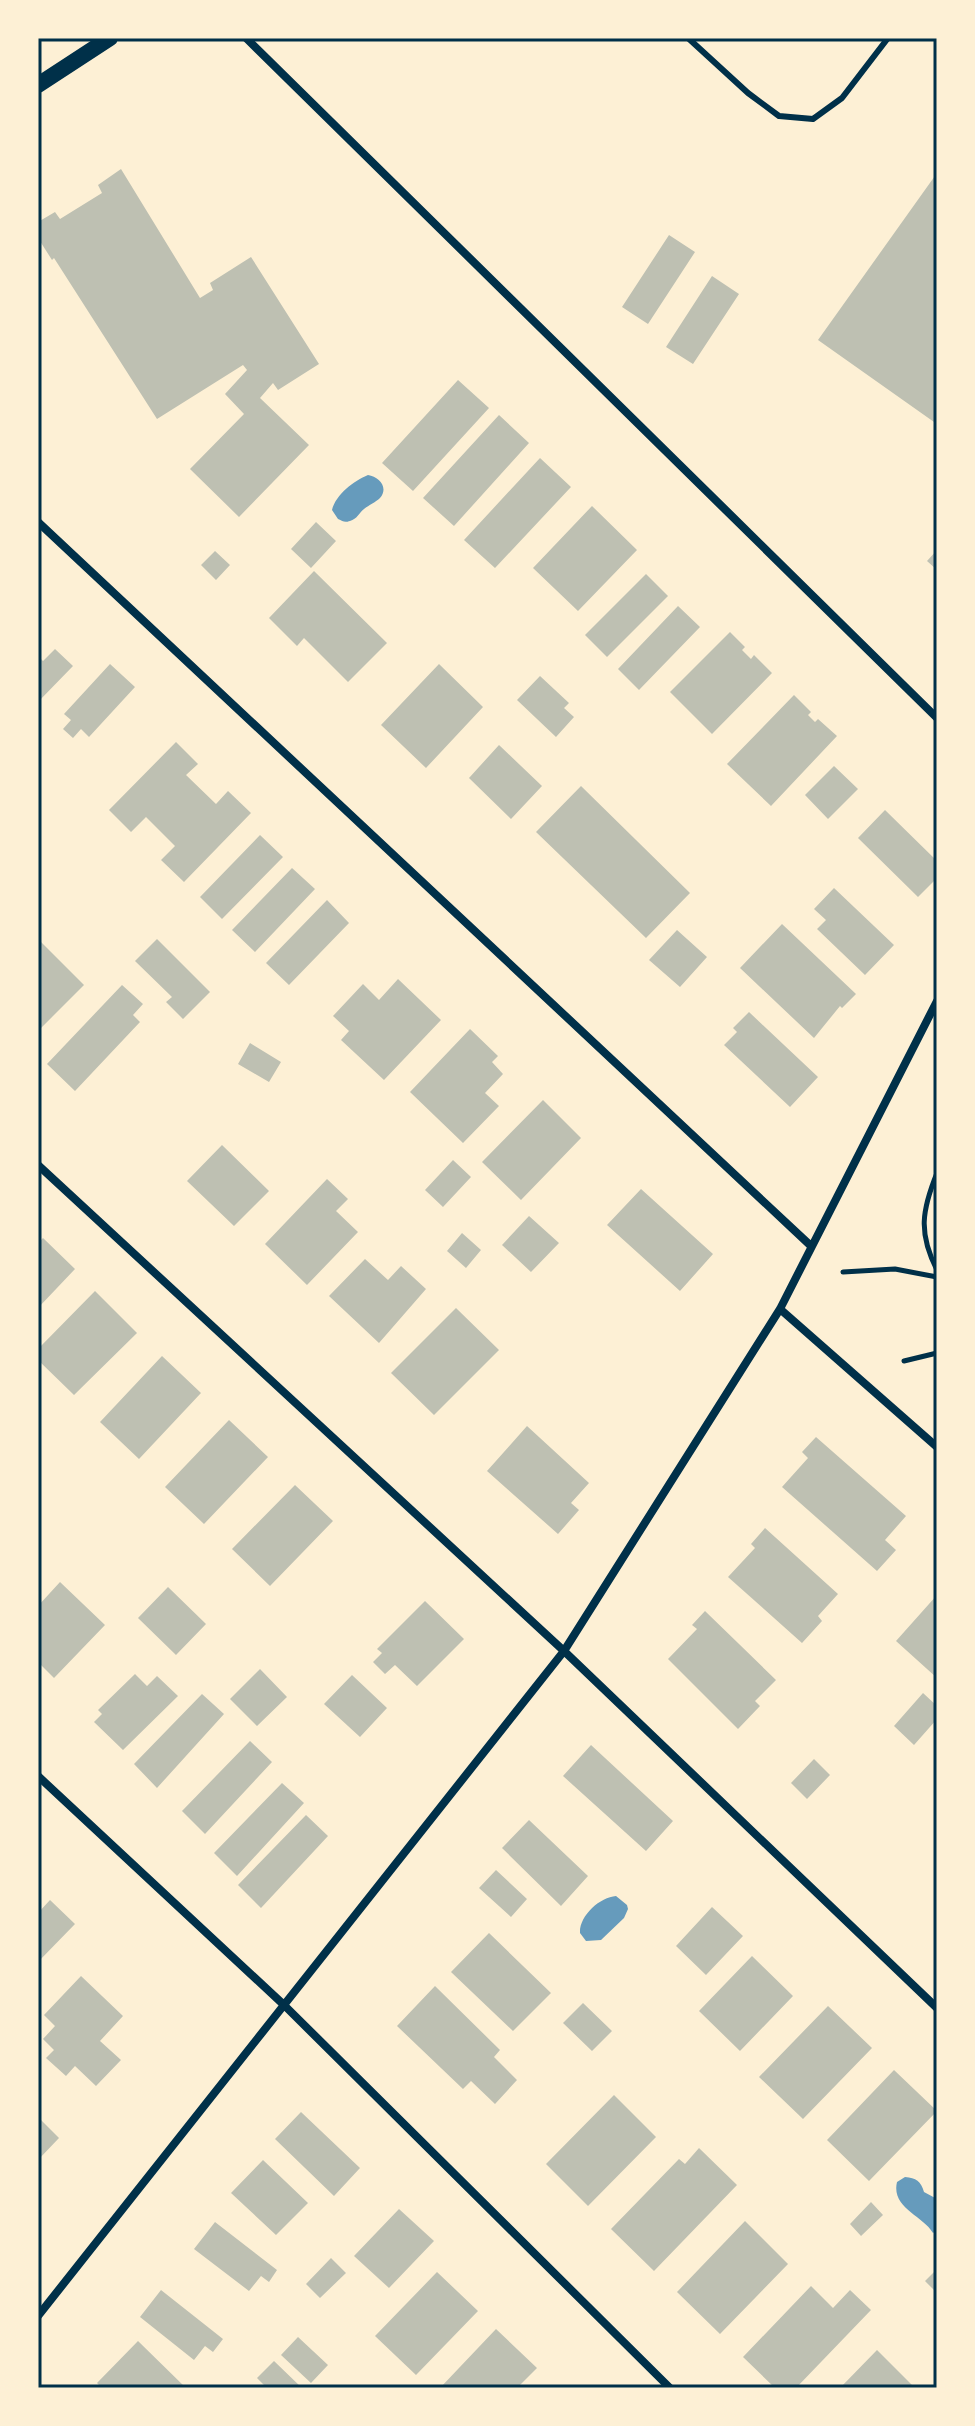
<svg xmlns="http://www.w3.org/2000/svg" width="975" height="2426" viewBox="0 0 975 2426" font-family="'Titillium Web',sans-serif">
<rect width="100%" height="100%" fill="#fdf0d5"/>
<path fill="#669bbc" d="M368,475C379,477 389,487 380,498C376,502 369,505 364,509C359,513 357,519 350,521C344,523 343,521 338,519L332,510C336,494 354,481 368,475Z
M616,1896L627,1905L628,1909L624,1918L601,1940L586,1941L580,1933C579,1916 600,1897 616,1896Z
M905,2177C916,2178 921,2181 924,2192L937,2199V2230L933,2233C922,2215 891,2208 897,2182Z"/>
<path fill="#bec0b2" d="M121,169L200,298L213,290L210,283L251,257L319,364L278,390L273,383L260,398L309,445L239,517L190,469L244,414L225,394L247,370L243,365L157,419L54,258L52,260L38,238V222L55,212L60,219L102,193L98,185Z
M937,173V417L934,422L818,340Z
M669,235L695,252L648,324L622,307Z
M712,276L739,294L693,364L666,347Z
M458,380L489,408L413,491L382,463Z
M499,415L529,443L454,526L423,498Z
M540,458L571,487L495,568L464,540Z
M592,506L637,550L578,611L533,568Z
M316,522L336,541L311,568L291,549Z
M937,550V570L927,561Z
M215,551L230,565L216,580L201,565Z
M314,571L387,643L348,682L304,638L297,646L269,618Z
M646,574L668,596L607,657L585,635Z
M678,606L700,627L639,690L618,669Z
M730,632L745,647L742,650L751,659L754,655L772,673L712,734L670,692Z
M55,649L73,666L38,702V656L43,661Z
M110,664L135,687L89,737L81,729L73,738L63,729L71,720L64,714Z
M439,664L483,707L426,768L381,725Z
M540,676L569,703L564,708L574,717L556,737L517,700Z
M794,695L811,712L808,715L815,722L818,719L837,736L771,806L727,764Z
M176,742L198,764L186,775L216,804L228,791L251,813L184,882L161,860L175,846L146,817L131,832L109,810Z
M499,745L542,786L511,819L469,778Z
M834,766L858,789L828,819L805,795Z
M581,786L690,893L646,938L536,832Z
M885,810L937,861V878L918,897L858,838Z
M260,835L283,857L222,919L200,897Z
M292,868L315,889L255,952L232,930Z
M834,888L894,945L865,975L817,929L826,920L814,909Z
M327,900L349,923L289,985L266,963Z
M782,924L856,994L842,1008L840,1006L814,1038L740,968Z
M677,930L707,957L680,987L649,960Z
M38,939L84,985L38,1031Z
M157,939L210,992L183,1019L166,1002L172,997L135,961Z
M398,979L441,1020L384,1080L341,1040L349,1031L333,1016L363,984L379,1000Z
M122,985L143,1004L133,1015L140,1022L75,1091L47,1064Z
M749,1012L818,1077L790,1107L724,1045L737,1032L733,1028Z
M470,1029L498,1056L492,1062L503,1074L485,1093L499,1106L463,1143L410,1092Z
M250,1043L281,1062L269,1082L238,1064Z
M543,1100L581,1138L521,1200L482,1162Z
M222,1145L269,1191L234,1226L187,1181Z
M453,1160L471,1177L443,1207L425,1190Z
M327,1179L348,1199L336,1211L358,1232L307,1285L265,1244Z
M641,1189L713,1254L680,1291L607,1225Z
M529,1216L559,1243L531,1272L502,1245Z
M462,1233L481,1250L466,1268L447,1251Z
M43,1238L75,1269L38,1308V1243Z
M365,1259L388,1280L401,1266L426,1289L379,1343L329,1296Z
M95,1291L137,1333L74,1395L38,1360V1349Z
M456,1308L499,1350L434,1415L391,1373Z
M162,1356L201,1393L139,1459L100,1422Z
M229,1420L268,1457L204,1524L165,1487Z
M527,1426L589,1483L571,1503L579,1510L558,1534L487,1471Z
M816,1437L906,1516L885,1540L896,1550L877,1571L782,1487L808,1458L802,1452Z
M295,1485L333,1521L270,1586L232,1549Z
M765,1528L838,1594L818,1616L822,1621L802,1643L728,1577L755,1548L751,1544Z
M60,1582L105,1625L54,1678L38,1662V1606Z
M168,1587L206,1624L176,1655L138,1618Z
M937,1595V1678L896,1641Z
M425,1601L464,1639L417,1686L395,1665L385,1674L373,1662L382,1653L377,1649Z
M705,1611L776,1680L755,1701L760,1706L738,1729L668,1659L697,1629L692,1625Z
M260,1669L287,1697L257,1726L230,1699Z
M135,1674L147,1686L157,1676L178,1696L123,1750L94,1722L102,1714L98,1710Z
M352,1675L387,1708L360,1737L324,1704Z
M923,1693L937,1706V1719L914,1745L894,1726Z
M202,1694L224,1714L157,1788L134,1764Z
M250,1741L272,1762L205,1834L182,1811Z
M591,1745L673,1821L646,1851L563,1776Z
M814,1759L830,1775L807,1799L791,1783Z
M282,1783L304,1803L237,1876L214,1853Z
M306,1815L328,1836L261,1908L238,1885Z
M529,1820L588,1876L561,1906L502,1848Z
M496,1870L527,1899L511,1917L479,1888Z
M50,1900L75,1924L38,1962V1913Z
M712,1907L743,1936L706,1975L676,1946Z
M489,1933L551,1993L513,2031L451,1972Z
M752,1956L793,1996L740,2051L699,2011Z
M81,1976L123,2016L100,2041L121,2060L96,2086L75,2066L66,2076L46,2058L54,2050L43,2039L55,2026L44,2015Z
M435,1986L500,2050L494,2057L517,2080L495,2104L471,2081L463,2089L397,2026Z
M583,2003L612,2031L592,2051L563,2023Z
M828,2006L872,2048L803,2119L759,2077Z
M894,2070L937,2111L869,2181L827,2140Z
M614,2095L656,2137L588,2206L546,2164Z
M301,2112L360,2168L334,2196L275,2139Z
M38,2117L59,2138L38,2160Z
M699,2148L737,2185L654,2271L611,2229L679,2159L685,2164Z
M263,2160L308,2203L276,2235L231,2193Z
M871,2202L883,2215L861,2236L850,2224Z
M399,2209L434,2241L389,2288L354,2256Z
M745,2221L788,2264L720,2334L677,2292Z
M215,2222L277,2270L269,2282L261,2276L249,2291L194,2249Z
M331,2258L346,2273L320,2298L306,2284Z
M937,2269V2293L925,2281Z
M437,2272L478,2311L416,2375L375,2336Z
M811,2286L833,2308L850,2290L871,2310L796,2388H775L743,2357Z
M161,2290L223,2339L213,2352L205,2346L194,2360L140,2317Z
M496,2329L537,2368L517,2388H440Z
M298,2337L328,2365L311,2383L281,2355Z
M138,2341L186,2388H102L97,2383Z
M877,2350L915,2388H840Z
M274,2361L302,2388H267L257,2378Z"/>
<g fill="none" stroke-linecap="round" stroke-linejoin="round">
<path stroke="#003049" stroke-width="5" d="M937,1173C922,1210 918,1233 937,1270
M843,1272L895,1269L937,1277
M904,1361L937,1353"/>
<path stroke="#003049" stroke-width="6" d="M688,38L748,93L779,116L813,119L842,98L888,38"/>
<path stroke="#003049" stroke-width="8" d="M246,38L937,718
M38,522L811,1246
M38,1165L564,1651L937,2008
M780,1309L937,1447
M38,1776L284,2005L670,2388
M38,2316L564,1651L780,1309L937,1001"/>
<path stroke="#003049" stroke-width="16" d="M38,85L110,38"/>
</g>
<rect width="975" height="2426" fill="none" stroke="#fdf0d5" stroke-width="80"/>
<rect x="40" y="40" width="895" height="2346" fill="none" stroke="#003049" stroke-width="3"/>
</svg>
